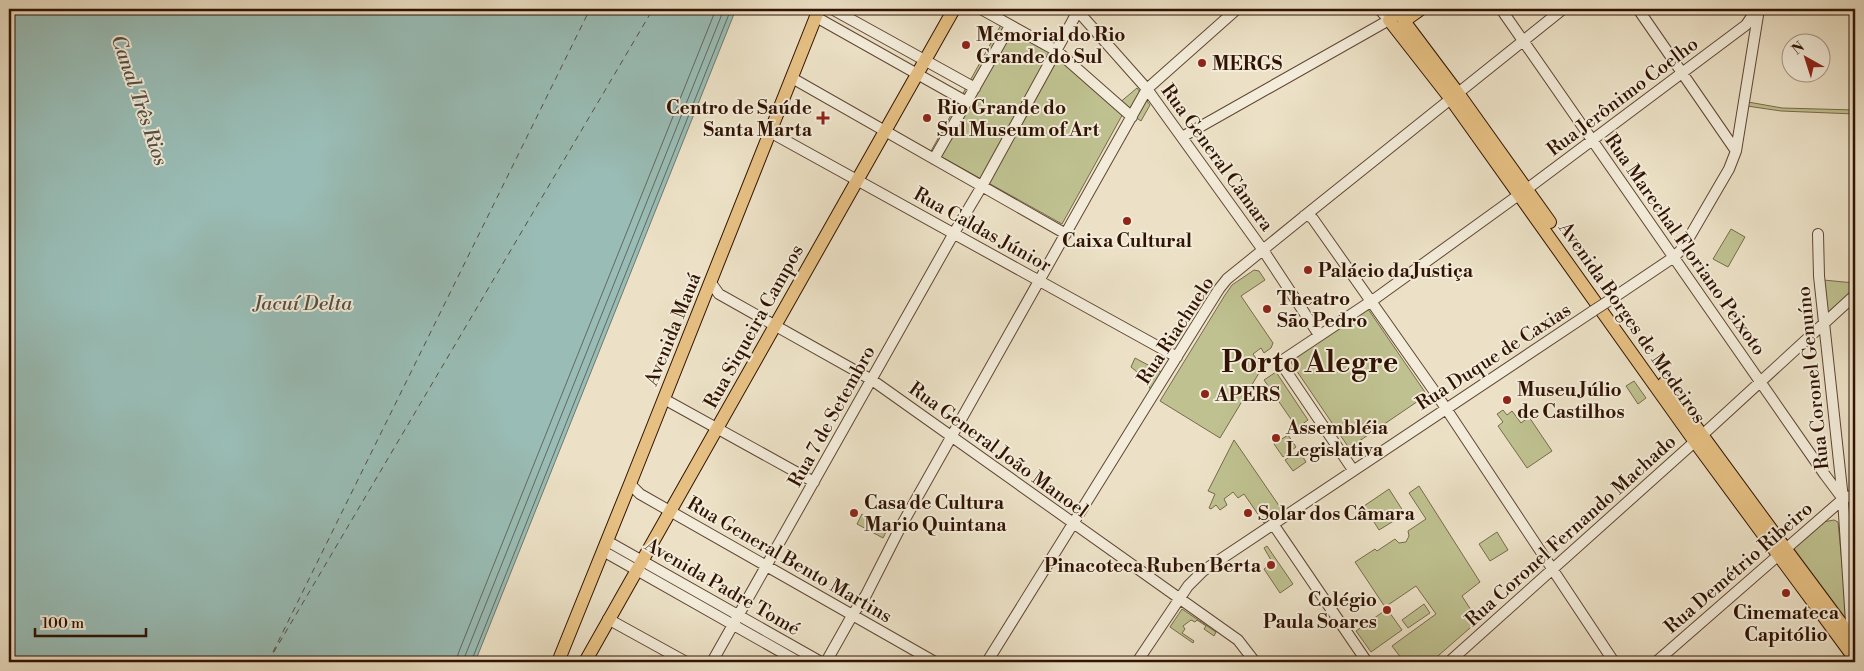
<svg xmlns="http://www.w3.org/2000/svg" width="1864" height="671" viewBox="0 0 1864 671" font-family="'Libre Bodoni',serif">
<rect width="100%" height="100%" fill="#ece1c6"/>
<filter id="stains"><feTurbulence type="fractalNoise" baseFrequency=".004" numOctaves="4"/><feColorMatrix values="0 0 0 0 .2 0 0 0 0 .09 0 0 0 0 .02 0 0 0 .5 -.17"/></filter>
<radialGradient id="worn" r=".72"><stop offset=".6" stop-color="#630" stop-opacity="0"/><stop offset="1" stop-color="#630" stop-opacity=".3"/></radialGradient>
<path fill="#bfc190" stroke="#786a4a" d="M1002,23L1044,47L1118,104L1137,88L1150,105L1141,121L1125,110L1062,224L931,151Z
M1748,102L1782,108L1855,110V114L1781,111L1747,106Z
M1731,229L1745,237L1728,267L1713,259Z
M1254,270L1259,271L1265,280L1241,296L1273,343L1271,348L1264,353L1261,348L1253,354L1260,364L1256,367L1259,373L1220,438L1160,401L1225,295L1232,285Z
M1823,280L1855,283V289L1827,313Z
M1368,309L1427,395L1349,448L1290,361Z
M1135,358L1163,373L1151,390L1142,376L1131,367Z
M1276,372L1308,420L1297,428L1264,380Z
M1634,381L1646,398L1638,404L1626,386Z
M1503,410L1507,415L1512,411L1521,423L1529,417L1552,451L1527,468L1498,426L1503,422L1497,414Z
M1288,435L1296,447L1283,457L1274,444Z
M1234,440L1282,510L1264,523L1244,494L1238,498L1233,492L1224,499L1227,505L1220,510L1216,505L1211,509L1209,508L1215,494L1208,491Z
M1299,451L1306,462L1293,471L1285,460Z
M1419,486L1480,582L1462,596L1478,621L1431,662H1404L1392,646L1436,614L1416,586L1385,607L1355,562L1375,549L1377,551L1395,539L1399,543L1406,542L1409,536L1408,531L1426,519L1409,493Z
M1389,489L1405,514L1379,530L1364,506Z
M862,514L887,530L883,538L857,524Z
M1834,520L1838,522L1848,626L1790,550L1823,522Z
M1497,532L1508,550L1490,561L1479,544Z
M1267,546L1293,584L1280,593L1264,569L1269,565L1267,563L1271,560L1264,548Z
M1424,604L1430,613L1408,628L1402,620Z
M1182,609L1216,632L1214,636L1204,629L1206,626L1197,620L1195,622L1191,620L1183,626L1185,629L1182,633L1194,641L1193,643L1170,627Z
M1387,609L1402,630L1371,652L1356,631Z"/>
<path fill="#99bdb6" stroke="#6f796e" d="M9,9H736L475,662H9Z"/>
<g fill="none" stroke-linecap="round" stroke-linejoin="round">
<path stroke="#65685c" stroke-width="1" d="M457,662L458,654L716,9
M464,662L465,656L724,9
M471,662L731,9"/>
<path stroke="#554e42" stroke-width="1" stroke-dasharray="6 5" stroke-linecap="butt" d="M273,652L590,9
M268,662L653,9"/>
<defs>
<path id="minor" d="M832,9L975,88
M981,9L1057,51L1132,117
M1076,9L1147,89L1263,250L1319,335
M1501,9L1825,475L1843,499
M1638,9L1736,151
M816,17L967,102
M792,78L1066,234
M770,132L1177,357
M1182,137L1389,20L1379,9
M934,159L1010,26
M1527,189L1746,25L1757,9
M1304,216H1309L1313,219L1437,395L1614,662
M1818,234L1819,276L1843,499L1852,638
M711,283L719,294L872,380L1238,640L1255,662
M1613,298L1674,257L1683,248L1729,169L1736,151L1759,9
M664,399L814,482
M1353,470L1280,362L1376,298L1520,194
M630,484L640,494L935,662
M1273,524L1367,662
M607,541L821,662
M603,551L799,662
M608,619L686,662
M712,662L954,233L982,186L1079,9
M826,662L853,614L866,595L900,528L1147,89L1237,9
M987,662L1202,316L1219,289L1227,279L1312,210L1563,9
M1137,662L1188,586L1203,571L1593,311
M1449,662L1710,428L1855,295
M1656,662L1843,499L1850,496L1855,497"/>
<path id="major" d="M1403,9L1389,20L1450,98L1695,442L1855,659
M1421,9L1404,21L1458,93L1550,222
M1664,383L1785,548L1855,642
M558,662L630,484L819,9
M585,662L954,9"/>
</defs>
<use href="#minor" stroke="#604634" stroke-width="12"/>
<use href="#major" stroke="#311303" stroke-width="14"/>
<use href="#minor" stroke="#f3ecda" stroke-width="10"/>
<use href="#major" stroke="#e6c083" stroke-width="12"/>
<defs>
<path id="minor-bridge" d="M1593,311L1613,298"/>
</defs>
<use href="#minor-bridge" stroke="#604634" stroke-width="12" stroke-linecap="butt"/>
<use href="#minor-bridge" stroke="#f3ecda" stroke-width="10"/>
</g>
<g fill="#8f2418" stroke="#f3ecda" stroke-width="2">
<circle cx="966" cy="45" r="5"/>
<circle cx="1202" cy="63" r="5"/>
<path d="M820.5 110.5h5v5h5v5h-5v5h-5v-5h-5v-5h5z"/>
<circle cx="927" cy="118" r="5"/>
<circle cx="1127" cy="221" r="5"/>
<circle cx="1308" cy="270" r="5"/>
<circle cx="1267" cy="309" r="5"/>
<circle cx="1205" cy="394" r="5"/>
<circle cx="1507" cy="400" r="5"/>
<circle cx="1276" cy="438" r="5"/>
<circle cx="854" cy="513" r="5"/>
<circle cx="1248" cy="513" r="5"/>
<circle cx="1271" cy="565" r="5"/>
<circle cx="1786" cy="593" r="5"/>
<circle cx="1387" cy="610" r="5"/>
</g>
<g text-anchor="middle" stroke-width="4" stroke-linejoin="round" paint-order="stroke">
<g font-size="19" font-weight="bold" fill="#311303" stroke="#f3ecda" text-anchor="start">
<text x="976" y="41">Memorial do Rio<tspan x="976" dy="22">Grande do Sul</tspan></text>
<text x="1212" y="70">MERGS</text>
<text x="812" y="114" text-anchor="end">Centro de Saúde<tspan x="812" dy="22">Santa Marta</tspan></text>
<text x="937" y="114">Rio Grande do<tspan x="937" dy="22">Sul Museum of Art</tspan></text>
<text x="1127" y="247" text-anchor="middle">Caixa Cultural</text>
<text x="1318" y="277">Palácio da Justiça</text>
<text x="1277" y="305">Theatro<tspan x="1277" dy="22">São Pedro</tspan></text>
<text x="1517" y="396">Museu Júlio<tspan x="1517" dy="22">de Castilhos</tspan></text>
<text x="1215" y="401">APERS</text>
<text x="1286" y="434">Assembléia<tspan x="1286" dy="22">Legislativa</tspan></text>
<text x="864" y="509">Casa de Cultura<tspan x="864" dy="22">Mario Quintana</tspan></text>
<text x="1258" y="520">Solar dos Câmara</text>
<text x="1261" y="572" text-anchor="end">Pinacoteca Ruben Berta</text>
<text x="1377" y="606" text-anchor="end">Colégio<tspan x="1377" dy="22">Paula Soares</tspan></text>
<text x="1786" y="619" text-anchor="middle">Cinemateca<tspan x="1786" dy="22">Capitólio</tspan></text>
</g>
<g font-size="19" fill="#311303" stroke="#f3ecda">
<text transform="translate(1622 96) rotate(-37)" y="7">Rua Jerônimo Coelho</text>
<text transform="translate(1218 157) rotate(54)" y="7">Rua General Câmara</text>
<text transform="translate(983 229) rotate(29)" y="7">Rua Caldas Júnior</text>
<text transform="translate(1686 244) rotate(55)" y="7">Rua Marechal Floriano Peixoto</text>
<text transform="translate(1633 322) rotate(55)" y="7">Avenida Borges de Medeiros</text>
<text transform="translate(753 326) rotate(-61)" y="7">Rua Siqueira Campos</text>
<text transform="translate(672 329) rotate(-68)" y="7">Avenida Mauá</text>
<text transform="translate(1175 330) rotate(-57)" y="7">Rua Riachuelo</text>
<text transform="translate(1493 356) rotate(-33)" y="7">Rua Duque de Caxias</text>
<text transform="translate(1812 378) rotate(-96)" y="7">Rua Coronel Genuíno</text>
<text transform="translate(831 416) rotate(-61)" y="7">Rua 7 de Setembro</text>
<text transform="translate(999 449) rotate(36)" y="7">Rua General João Manoel</text>
<text transform="translate(1570 530) rotate(-42)" y="7">Rua Coronel Fernando Machado</text>
<text transform="translate(790 559) rotate(30)" y="7">Rua General Bento Martins</text>
<text transform="translate(1738 567) rotate(-41)" y="7">Rua Demétrio Ribeiro</text>
<text transform="translate(723 586) rotate(30)" y="7">Avenida Padre Tomé</text>
</g>
<g font-size="20" font-style="italic" fill="#554e42" stroke="#f3ecda">
<text transform="translate(140 100) rotate(71)" y="7">Canal Três Rios</text>
<text x="303" y="310">Jacuí Delta</text>
</g>
<g font-size="29" font-weight="bold" fill="#311303" stroke="#f3ecda">
<text x="1310" y="372">Porto Alegre</text>
</g>
</g>
<rect width="1864" height="671" fill="none" stroke="#ece1c6" stroke-width="30"/>
<rect x="10" y="10" width="1844" height="651" fill="none" stroke="#311303" stroke-width="2.5"/>
<rect x="15" y="15" width="1834" height="641" fill="none" stroke="#311303"/>
<g transform="translate(1806 58) rotate(321)"><circle r="24" fill="#f3ecda" stroke="#a59584"/>
<path d="M0-4L9 19L0 12L-9 19Z" fill="#8f2418"/>
<text y="-8" font-size="14" font-weight="bold" text-anchor="middle" fill="#311303">N</text>
</g>
<path d="M35 628v8h111v-8" fill="none" stroke="#311303" stroke-width="2.5"/>
<text x="42" y="628" font-size="15" fill="#311303" stroke="#f3ecda" stroke-width="4" paint-order="stroke">100 m</text>
<rect width="100%" height="100%" filter="url(#stains)"/>
<rect width="100%" height="100%" fill="url(#worn)"/>
</svg>
